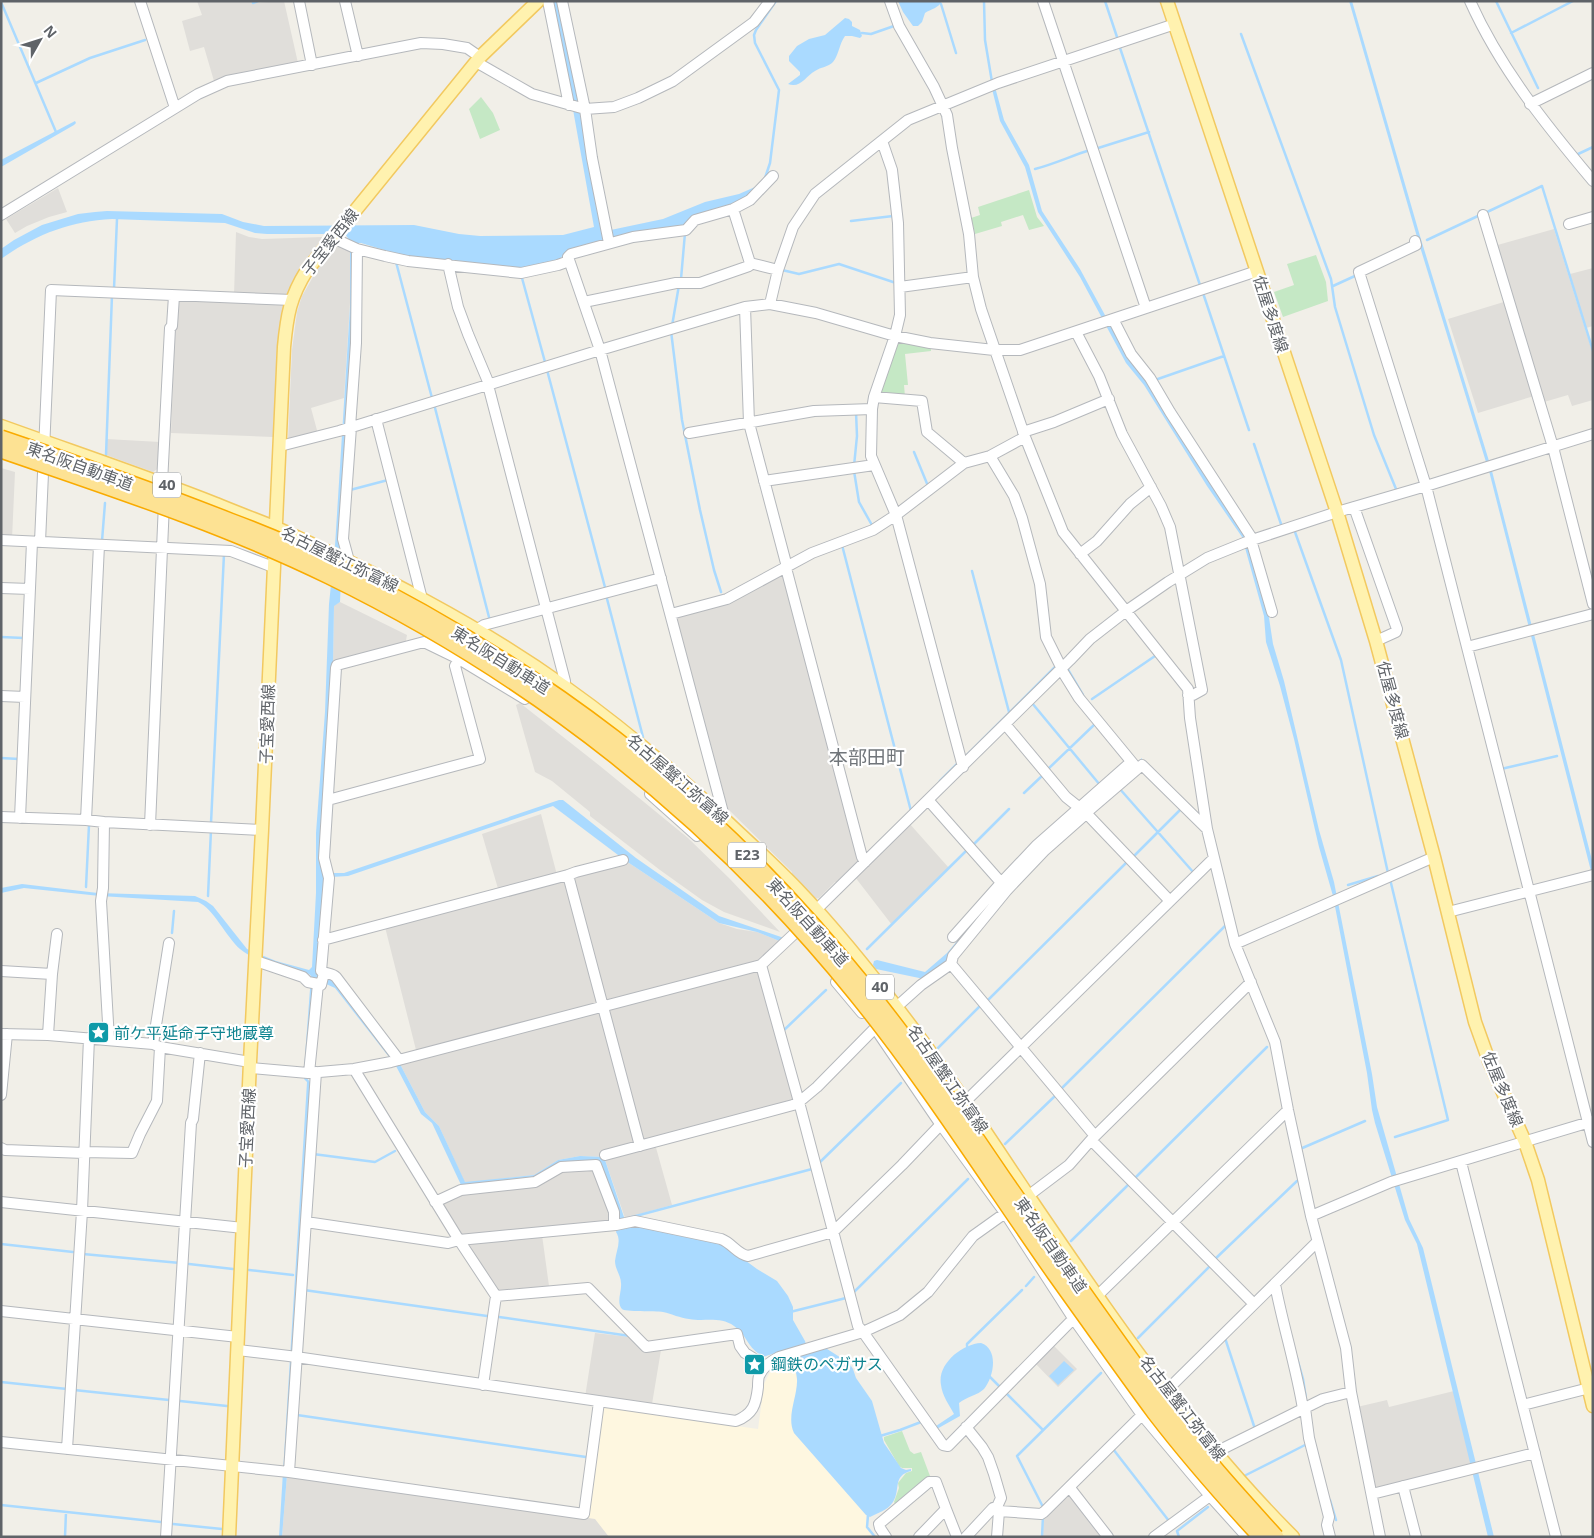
<svg xmlns="http://www.w3.org/2000/svg" width="1594" height="1538" viewBox="0 0 1594 1538" font-family="'Noto Sans','Noto Sans JP',sans-serif">
<rect width="100%" height="100%" fill="#f1efe8"/>
<path fill="#fef7e0" d="M790,1358L796,1367L797,1381L794,1433L866,1515V1528L873,1537H609L595,1520L587,1518L600,1410L604,1407L758,1429L764,1384L772,1368L781,1360Z"/>
<path fill="#e0deda" d="M197,1H253L254,3L284,1L298,63L250,71L214,81L204,47L190,51L182,21L202,15Z
M58,188L67,212L49,217L27,226L15,233L6,219Z
M1554,229L1593,354V400L1572,406L1568,395L1544,402L1494,246Z
M236,232L249,237L262,239L323,237L301,268L287,297L234,295Z
M338,243L350,248L351,287L344,398L311,408L318,434L288,440L292,350L297,312L302,296L317,270L324,259Z
M1593,268V326L1586,328L1570,274Z
M176,298L284,302L281,316L277,346L273,437L171,433Z
M1507,301L1534,396L1478,413L1448,319Z
M106,439L160,442V467L153,472L106,455Z
M1,468L15,472L12,539H1Z
M782,573L785,574L860,861L837,883L835,882L819,898L814,899L792,877V872L728,809L677,619L680,616Z
M340,602L407,635L405,646L333,666L334,605Z
M520,703L600,766L688,838L730,879L780,932L724,912L702,900L660,870L590,816V812L552,781L535,772L516,705Z
M541,814L557,875L499,892L482,834Z
M909,823L949,868L892,925L855,877Z
M626,861L719,923L737,929L757,932L782,942L759,962L606,1000L574,880L577,874Z
M563,879L567,881L599,1000L596,1005L416,1050L385,927Z
M755,970L762,976L795,1100L642,1140L608,1011L610,1008Z
M598,1012L602,1013L636,1140L655,1144L672,1205L625,1218L604,1157L580,1156L558,1160L534,1175L465,1183L439,1126L425,1112L400,1064Z
M591,1168L600,1179L611,1212V1222L463,1235L456,1230L439,1203L460,1193L562,1170Z
M542,1235L549,1286L496,1290L466,1244Z
M595,1333L629,1337L644,1351L648,1352L661,1350L652,1404L585,1397Z
M1052,1344L1077,1369L1058,1387L1034,1362Z
M1454,1391L1472,1466L1375,1491L1357,1407L1387,1400L1389,1407Z
M287,1475L595,1519L609,1537H282Z
M1068,1489L1106,1537H1043L1044,1514Z"/>
<path fill="#c5e8c5" d="M481,97L493,113L500,130L480,139L469,109Z
M1029,190L1037,217L1044,226L1029,230L1023,215L1001,222L1002,226L975,234L971,218L980,215L978,207Z
M1316,255L1326,282L1328,301L1283,317L1274,292L1294,285L1287,264Z
M899,341L931,347V351L905,354L908,385H904L905,397L881,395L879,392L896,343Z
M902,1431L910,1451L914,1454L921,1452L930,1476L896,1505L894,1502L899,1488L898,1483L906,1473L912,1471V1468H902L899,1466L884,1440V1437Z"/>
<path fill="#aadaff" d="M551,1H560L606,231L663,219L705,202L739,194L755,187L763,180L750,197L684,227L646,231L608,238L567,251L556,263L521,270L404,256L361,243H355V271L340,602L334,606L333,666L321,857L331,873H344L559,800H563L636,858L719,916L784,938L782,942L757,932L719,923L626,861L553,806L348,876L331,877L318,971L333,977L400,1064L425,1112L439,1126L465,1182L534,1175L558,1160L580,1156L604,1157L627,1226L632,1228L640,1226L723,1244L757,1269L777,1281L788,1296L793,1307V1320L805,1341L808,1352L824,1347L849,1363L853,1369L856,1378L872,1401L884,1443L901,1468L906,1470L911,1469V1471C892,1476 901,1489 893,1502C888,1510 878,1513 870,1517L866,1515L794,1433C786,1416 798,1396 797,1379C796,1367 791,1360 788,1349L760,1358L759,1354C748,1347 745,1333 734,1326C720,1316 704,1322 689,1319C680,1318 672,1314 663,1312C656,1311 624,1312 622,1309C616,1303 622,1291 621,1283C621,1276 615,1269 615,1261C616,1251 622,1241 616,1232L620,1221L601,1162H580L535,1180L462,1187L432,1123L421,1114L396,1066L335,988L324,983L306,1077L310,1082V1089L287,1475L282,1537H279L307,1082L304,1079V1069L311,976L309,974C287,968 258,964 240,949C227,938 213,908 198,902L100,896L24,888L1,893V888L22,884L98,893L195,896L206,901L213,906L247,949L276,961L309,970L312,967L316,893V833L325,712L329,604L335,546L350,307V241L345,234H267L255,233L225,223L112,219C70,221 35,235 1,259V249L14,240L42,225L78,214L95,212L107,211L222,214L243,222L264,226L414,225L459,234L480,236L563,235L594,227L572,104Z
M898,1H942C939,8 931,9 925,13L922,22L918,26H913L903,12Z
M1349,1H1352L1420,236L1489,461L1486,462L1417,237Z
M845,18L849,19L852,22V26L860,30L862,36L860,38L852,36H845C839,44 839,55 833,62C828,67 821,67 815,71C806,76 800,89 788,84L800,75V72L789,61V56L797,46L809,39L825,35Z
M995,87L1004,120L1029,165L1042,211L1080,269L1125,352L1141,373L1245,535L1268,611L1273,644L1284,681L1319,830L1334,882L1372,1074L1377,1107L1409,1219L1423,1248L1494,1537H1488L1417,1244L1405,1220L1375,1123L1372,1110L1367,1073L1333,896L1319,847L1294,739L1280,686L1266,642L1264,616L1242,537L1207,486L1144,385L1126,363L1080,277L1038,212L1025,167L1000,121L992,89Z
M75,121L76,123L74,125L1,167V160Z
M1489,471H1492L1593,864V879Z
M1142,758V761L1043,849L945,964L924,979L876,969L873,965L874,961L877,960L925,972L947,953L1005,884L1085,808Z
M981,1343C999,1349 994,1377 984,1389C978,1395 966,1397 959,1403L960,1416L935,1430L933,1428L954,1414C949,1405 942,1395 941,1385C937,1364 962,1344 981,1343Z
M1064,1361L1074,1370L1058,1385L1049,1376Z"/>
<g fill="none" stroke-linecap="round" stroke-linejoin="round">
<path stroke="#aadaff" stroke-width="2.5" d="M253,1V3L258,1
M984,1L985,40L992,82
M1105,1L1118,40
M1496,1L1538,88
M1,2L56,132L55,133
M941,4L956,53
M862,33L871,34L894,26
M1511,33L1573,1
M1241,34L1331,279L1335,307L1374,435L1396,489
M1119,45L1201,288
M36,83L90,58L145,40
M1095,149L1149,132
M1576,155L1593,147
M1035,169C1054,164 1071,156 1090,150
M765,178L770,163L779,90L755,43L754,35L756,30L776,1
M1485,213L1542,186L1593,351
M851,221L893,216V218
M1427,240L1480,215
M396,262L432,398
M782,270L799,274L839,264L896,283
M522,278L545,362
M681,279L685,233
M1333,286L1357,275
M114,289L117,219
M1203,293L1249,430
M672,326L679,285
M671,331L682,420L700,510L714,570L721,592
M547,370L606,591
M1155,380L1224,356
M434,404L490,621
M1254,444L1281,524
M914,452L928,486L927,487
M106,455L112,295
M854,466L857,436L856,412
M854,471L859,502L873,527
M350,490L388,480
M1295,532L1341,660L1388,873
M102,541L105,503
M842,545L911,811
M972,571L1009,712
M606,595L643,737
M1,637L24,638
M1067,668L1083,695
M1092,699L1155,656
M1032,703L1100,785
M965,757L1056,666
M1,758L19,759
M1501,769L1557,756
M1047,770L1095,724
M940,781L957,764
M1119,788L1194,873
M1024,793L1043,775
M211,823L224,554
M973,845L1009,809
M1132,858L1182,808
M1390,879L1448,1120L1395,1137
M1348,885L1378,876
M86,887L89,825
M208,896L211,830
M172,933L174,911
M867,949L968,849
M986,1002L1127,862
M783,1031L826,990
M937,1049L980,1006
M1060,1090L1225,926
M1005,1144L1056,1095
M1300,1149L1365,1121
M313,1154L375,1162L395,1151
M818,1164L901,1083
M1134,1179L1267,1047
M632,1217L812,1169
M1071,1241L1129,1184
M1,1244L73,1252
M83,1254L180,1263
M1214,1260L1297,1181
M189,1264L233,1269
M249,1270L293,1275
M1026,1286L1034,1277
M304,1290L487,1316
M852,1294L968,1179
M790,1312L846,1298
M499,1317L630,1336
M1138,1338L1211,1265
M1225,1338L1255,1429
M967,1346V1344L1022,1290
M1297,1358L1303,1379L1306,1399
M990,1377L1001,1388
M1,1382L67,1389
M74,1390L169,1400
M1005,1392L1043,1430
M180,1401L227,1406
M297,1415L586,1457
M880,1436L900,1430L921,1422
M1113,1449L1169,1521
M1246,1475L1305,1445
M1330,1500L1336,1520
M1,1505L161,1522
M1043,1507L1017,1456L1101,1373
M868,1516L867,1527L875,1537
M173,1524L222,1529
M65,1537L66,1512
M1042,1537L1043,1516
M1179,1537L1177,1531L1208,1507"/>
<defs>
<path id="minor" d="M140,1L175,108
M299,1L312,65
M345,1L358,56
M548,1L569,105
M562,1L585,109L592,158L609,243
M890,1L899,26L934,87L947,115L952,148L969,234L973,277L981,309L1025,437L1063,532L1188,689L1190,718L1207,829L1235,944L1275,1042L1288,1110L1311,1216L1346,1348L1351,1392L1380,1537
M1043,1L1146,308
M1470,1C1500,68 1546,125 1593,181
M476,62L532,94L585,109L614,107L638,98L673,81L754,22L770,1
M1530,104L1593,73
M882,141L892,170L898,223L900,315L895,336L874,397L872,409L871,456L896,515L963,767
M1,215L198,94L227,81L421,43L443,44L467,48L480,57
M1483,215L1553,447L1593,604
M1569,224L1593,217
M333,238L357,249L385,256L408,261L521,273L558,265L569,261
M1415,241L1416,245L1359,272L1426,486L1593,1142
M750,263L778,270
M448,264L458,307L468,334L489,384
M900,287L973,277
M584,302L676,283H700L749,266L750,263L733,209
M770,304L778,270L793,227L815,194L908,120L998,83L1175,24
M745,307L749,423L787,567
M1113,319L1131,354L1150,378L1170,412L1253,540
M1076,332L1099,376L1122,434L1161,506L1170,527L1202,690L1193,695H1188
M488,385L565,681L564,686
M874,397L922,401L927,432L964,463
M376,419L422,599
M350,427L356,343L357,249
M1023,432L1054,422L1109,399
M689,433L814,411L872,409
M280,446L339,431L600,350L745,307L770,304L816,313L895,336L930,343L994,350H1020L1257,271
M990,456L1014,496L1022,518L1040,584L1046,637L1062,669
M764,481L874,465
M162,483L170,328L172,326L174,296
M1354,507L1397,629L1396,632L1376,641
M1,540L231,551L273,567
M1251,540L1272,612
M40,542L51,290L292,300
M1080,554L1097,541L1130,504L1151,487
M349,561L343,539L351,427
M786,568L862,857L865,862
M1,588L30,589
M671,614L727,599L812,553L873,530L896,515L964,463L990,456L1025,437
M476,630L484,625L661,578
M1467,647L1593,614
M1061,669L1079,698L1135,766
M1,696L25,697
M1005,724L1066,797L1086,813L1170,901
M650,794L697,836
M328,800L480,759L455,666L459,659
M929,801L1005,887
M1086,813L1142,765L1207,829
M1,817L86,820L104,822L262,830
M20,818L32,542
M86,820L99,545
M725,820L600,350L568,257L571,254L633,237L686,230L695,220L733,209L750,200L773,176
M104,822L103,888L101,901L109,1040
M150,825L164,503
M568,875L576,872L623,860
M1448,912L1593,875
M953,937L1001,883L1037,845L1131,762
M323,940L568,875L640,1146
M1235,944L1434,857
M256,961L303,977L308,982L318,984
M951,964L1095,1136
M761,965L799,1102L858,1326L863,1332L943,1445L948,1446L1077,1315
M1,971L52,974
M836,982L862,1013
M892,1011L921,985L951,964L953,956L1007,890L1044,851L1087,813
M1,1034L48,1035L153,1044L160,1047L250,1062
M879,1034L941,1125L1005,1213L1073,1318L1142,1415L1210,1496L1247,1537
M48,1035L52,974L57,934
M153,1044L169,943
M399,1060L336,977C332,973 326,974 321,971L329,878L324,858L336,668L337,665L424,642L459,659L525,699
M250,1068L308,1073L354,1069L391,1062L761,965L795,933L816,910L1070,660L1090,639L1126,611L1168,582L1207,558L1249,541L1337,512L1426,486L1593,434
M354,1069L459,1240L496,1296L483,1385
M309,1073L318,984L321,985L324,973
M1,1095L7,1034
M961,1104L970,1097L1214,858
M1091,1140L1254,1304
M1,1148L5,1150L84,1153
M84,1152L132,1153L140,1134L157,1101L160,1047
M605,1155L793,1105L799,1102L817,1087L882,1021
M1461,1162L1556,1537
M1024,1199L1069,1165L1091,1140L1251,982
M1,1202L243,1228
M435,1202L461,1190L535,1182L561,1167L596,1165L614,1212V1225
M1311,1216L1391,1182L1593,1121
M306,1222L448,1243L459,1240L616,1225L635,1221L721,1239C732,1243 737,1254 748,1256L833,1232L902,1165L945,1120
M1275,1284C1283,1326 1296,1366 1303,1409
M496,1296L588,1288L646,1347L737,1334L740,1346L745,1353L766,1366
M1093,1300L1288,1110
M1,1311L238,1337
M238,1350L289,1356L736,1421C753,1414 756,1405 758,1387C758,1384 758,1379 759,1376C763,1367 771,1361 779,1357L863,1332L900,1315L928,1292L973,1236L1008,1211
M1161,1396L1317,1242
M1523,1405L1593,1387
M1305,1408L1309,1438L1329,1517L1327,1525L1330,1537
M966,1427L982,1447L988,1457L994,1474L1001,1498L996,1509
M1,1442L289,1472L584,1514L599,1402
M67,1449L82,1211L89,1038
M1216,1452L1323,1399L1351,1392
M289,1472L316,1072
M1403,1486L1416,1537
M1070,1488L1108,1537
M1372,1494L1535,1453
M999,1511L1041,1514L1044,1512L1145,1412
M166,1537L191,1123L193,1119L200,1053
M886,1537L880,1528L879,1524L929,1482H936L946,1509
M919,1537L946,1509L957,1537
M966,1537L993,1508L999,1511L997,1537
M1154,1537L1214,1493"/>
<path id="major" d="M1167,1L1337,512L1376,641L1434,857L1475,1022L1489,1061L1525,1142L1538,1180L1593,1406
M1,426C73,452 145,476 216,504C237,513 260,521 281,530C380,575 477,624 565,687C620,726 672,770 721,816C746,840 772,863 797,889C843,937 885,991 925,1045C961,1094 995,1146 1029,1197C1109,1315 1191,1435 1293,1537
M229,1537L250,1062L262,830L284,347C287,315 290,297 307,270L480,57L538,1"/>
</defs>
<use href="#minor" stroke="#b5b8bc" stroke-width="12"/>
<use href="#major" stroke="#f2c960" stroke-width="15"/>
<use href="#minor" stroke="#fff" stroke-width="10"/>
<use href="#major" stroke="#fff2af" stroke-width="12"/>
<defs>
<path id="highway-bridge" d="M1,438C78,464 154,491 230,521C265,534 300,549 333,565C432,614 527,671 614,738C707,810 792,896 866,988C915,1048 959,1113 1003,1178C1056,1254 1109,1330 1164,1405C1198,1451 1237,1494 1276,1537
M1,450C111,488 225,525 329,576C534,676 713,817 856,994C928,1083 989,1180 1055,1274C1088,1320 1121,1367 1155,1413C1188,1456 1224,1497 1261,1537"/>
</defs>
<use href="#highway-bridge" stroke="#f9ab00" stroke-width="18" stroke-linecap="butt"/>
<use href="#highway-bridge" stroke="#fde293" stroke-width="15"/>
</g>
<defs>
<symbol id="sight-square" viewBox="-11 -11 22 22"><rect x="-9" y="-9" width="18" height="18" rx="4" fill="#0f9aa8" stroke="#fff"/><path d="M0-6L1.8-2.2L6-1.7L2.9 1.2L3.7 5.4L0 3.3L-3.7 5.4L-2.9 1.2L-6-1.7L-1.8-2.2Z" fill="#fff"/></symbol>
</defs>
<g fill-rule="evenodd">
<use href="#sight-square" x="86" y="1020" width="25" height="25"/>
<use href="#sight-square" x="742" y="1352" width="25" height="25"/>
</g>
<g text-anchor="middle" stroke-width="4.5" stroke-linejoin="round" paint-order="stroke">
<g fill="#fff" stroke="#8f9295" stroke-width="1">
<rect x="153" y="472.5" width="28" height="25" rx="4"/>
<rect x="728" y="842.5" width="38" height="25" rx="4"/>
<rect x="866" y="974.5" width="28" height="25" rx="4"/>
</g>
<g font-size="15" font-weight="bold" fill="#5f6368">
<text x="167" y="490">40</text>
<text x="747" y="860">E23</text>
<text x="880" y="992">40</text>
</g>
<g font-size="16" fill="#5f6368" stroke="#fff">
<text transform="translate(330 242) rotate(-52)" y="6">子宝愛西線</text>
<text transform="translate(1271 314) rotate(72)" y="6">佐屋多度線</text>
<text transform="translate(80 466) rotate(20)" y="6">東名阪自動車道</text>
<text transform="translate(340 559) rotate(26)" y="6">名古屋蟹江弥富線</text>
<text transform="translate(501 660) rotate(32)" y="6">東名阪自動車道</text>
<text transform="translate(1393 700) rotate(75)" y="6">佐屋多度線</text>
<text transform="translate(267 724) rotate(-88)" y="6">子宝愛西線</text>
<text transform="translate(678 779) rotate(41)" y="6">名古屋蟹江弥富線</text>
<text transform="translate(808 922) rotate(48)" y="6">東名阪自動車道</text>
<text transform="translate(948 1079) rotate(55)" y="6">名古屋蟹江弥富線</text>
<text transform="translate(1503 1089) rotate(67)" y="6">佐屋多度線</text>
<text transform="translate(247 1128) rotate(-87)" y="6">子宝愛西線</text>
<text transform="translate(1051 1245) rotate(55)" y="6">東名阪自動車道</text>
<text transform="translate(1183 1408) rotate(52)" y="6">名古屋蟹江弥富線</text>
</g>
<g font-size="16" fill="#0d838f" stroke="#fff" text-anchor="start">
<text x="114" y="1039">前ケ平延命子守地蔵尊</text>
<text x="771" y="1370">鋼鉄のペガサス</text>
</g>
<g font-size="19" fill="#70757a" stroke="#fff">
<text x="867" y="764">本部田町</text>
</g>
</g>
<rect width="1594" height="1538" fill="none" stroke="#5f6368" stroke-width="5"/>
<g transform="translate(40 40) rotate(51)" stroke="#ffffff" stroke-width="4" paint-order="stroke">
<path d="M0-4L9 19L0 12L-9 19Z" fill="#5f6368"/>
<text y="-8" font-size="14" font-weight="bold" text-anchor="middle" fill="#5f6368">N</text>
</g>
</svg>
